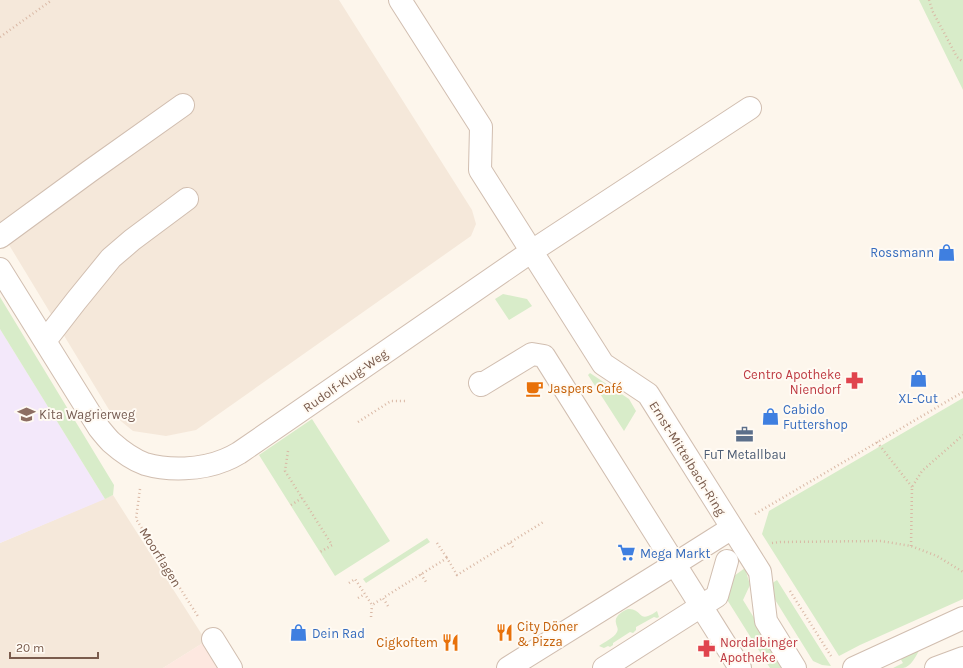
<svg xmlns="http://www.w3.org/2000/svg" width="963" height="668" viewBox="0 0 963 668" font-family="Karla,sans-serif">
<rect width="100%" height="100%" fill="#fdf6ec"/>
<path fill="#f5e8da" d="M0,0H339L472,210L476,224L471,236L196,430L166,436L133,431L111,413L0,230Z
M113,495L206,641L163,668H0V543Z"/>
<path fill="#fde8e0" d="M206,641L224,668H163Z"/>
<path fill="#f3e8fa" d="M0,329L105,499L0,543Z"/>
<path fill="#d8ecc9" d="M919,0H963V90Z
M503,294L527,299L532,306L509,320L495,299Z
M0,297L114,485L113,495L105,499L0,329Z
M590,373L629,399L636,411L624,431L588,375Z
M963,398V599L860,645L839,656L762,534L769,511Z
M312,419L390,541L335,576L259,455Z
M427,538L430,542L366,583L363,579Z
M745,568L750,585L743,600L777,655L781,668H770L726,598L727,581Z
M777,580L831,666L822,665L813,661L769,590L771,584Z
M628,609C630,609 633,609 634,610C640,612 641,619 648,616C651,615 654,613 657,611L659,617L657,618L654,617L636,627V630L633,633L630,632L613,643V645L610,647L608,646L604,648L599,646C604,642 614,638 617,632C619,628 616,626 616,623C614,616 623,611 628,609Z
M920,649C916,656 911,667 903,668C900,668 896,668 893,668L903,663L900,658Z"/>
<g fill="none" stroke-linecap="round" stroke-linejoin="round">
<defs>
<path id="minor" d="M400,0L481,127L480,170L603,364L648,394L760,572L766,621L795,668
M0,237L90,171L183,105
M0,269L99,428C103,433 107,438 111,442C120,450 134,460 145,464C169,471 201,470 225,460C230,458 234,456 239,453L532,251L750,108
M45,341L76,301L111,258L132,240L187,199
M480,383L481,385L532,354L544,356L740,668
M213,639L231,668
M508,668L675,564L732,528
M604,668L717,596L727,561
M854,668L963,618
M936,668L963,658"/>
</defs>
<use href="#minor" stroke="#d1beb0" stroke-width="24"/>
<path stroke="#d9b8a5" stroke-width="2.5" stroke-dasharray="1 3" stroke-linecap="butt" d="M929,0L933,12L957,57L963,62
M0,37L52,0
M358,422L391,401H406
M877,442L912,487
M288,451L285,471L332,545L320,552
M140,489L136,519L199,618
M291,505L302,498
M755,514L963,392
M437,543L447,558
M510,543L513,547
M772,543L780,542L881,541L911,546L937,556L963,572
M911,546L912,487L922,471L963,435
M421,574L426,582
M349,583L355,579L372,605L383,598
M790,591L831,656
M358,598L365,594
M388,606L383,598L447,558L457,575L545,521
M371,617L372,605"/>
<use href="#minor" stroke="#fff" stroke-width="22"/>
</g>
<defs>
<symbol id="shop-bare" viewBox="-9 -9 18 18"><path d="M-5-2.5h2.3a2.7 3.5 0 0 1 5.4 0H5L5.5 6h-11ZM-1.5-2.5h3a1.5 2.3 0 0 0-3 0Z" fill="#3f7fe0" stroke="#fffaf3" stroke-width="2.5" paint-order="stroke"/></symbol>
<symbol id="pharmacy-bare" viewBox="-9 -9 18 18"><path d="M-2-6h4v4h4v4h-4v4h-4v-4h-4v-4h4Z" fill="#e0444e" stroke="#fffaf3" stroke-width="2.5" paint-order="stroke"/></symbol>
<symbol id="cafe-bare" viewBox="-9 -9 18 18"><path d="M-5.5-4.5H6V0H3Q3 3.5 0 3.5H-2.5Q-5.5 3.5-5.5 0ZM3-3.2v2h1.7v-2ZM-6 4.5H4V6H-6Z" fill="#e8710a" stroke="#fffaf3" stroke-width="2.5" paint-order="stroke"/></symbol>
<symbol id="school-bare" viewBox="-9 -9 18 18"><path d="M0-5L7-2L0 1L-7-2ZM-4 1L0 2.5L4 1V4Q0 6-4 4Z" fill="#8d6e63" stroke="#fffaf3" stroke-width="2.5" paint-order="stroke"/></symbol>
<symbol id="office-bare" viewBox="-9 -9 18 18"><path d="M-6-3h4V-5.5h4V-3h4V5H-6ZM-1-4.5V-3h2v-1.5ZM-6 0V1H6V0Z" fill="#5c6f8a" stroke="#fffaf3" stroke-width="2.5" paint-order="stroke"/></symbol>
<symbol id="supermarket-bare" viewBox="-9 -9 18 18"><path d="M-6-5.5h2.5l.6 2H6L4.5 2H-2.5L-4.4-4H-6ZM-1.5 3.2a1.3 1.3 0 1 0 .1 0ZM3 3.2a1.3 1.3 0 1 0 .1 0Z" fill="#3f7fe0" stroke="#fffaf3" stroke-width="2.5" paint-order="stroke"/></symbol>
<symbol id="restaurant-bare" viewBox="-9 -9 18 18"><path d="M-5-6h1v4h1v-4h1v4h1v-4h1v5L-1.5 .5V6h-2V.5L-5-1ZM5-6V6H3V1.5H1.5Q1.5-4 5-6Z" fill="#e8710a" stroke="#fffaf3" stroke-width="2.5" paint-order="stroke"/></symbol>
</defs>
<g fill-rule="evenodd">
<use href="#shop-bare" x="934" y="240" width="25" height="25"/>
<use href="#shop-bare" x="906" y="366" width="25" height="25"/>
<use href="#pharmacy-bare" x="842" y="368" width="25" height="25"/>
<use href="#cafe-bare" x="522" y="376" width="25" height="25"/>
<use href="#school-bare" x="14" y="402" width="25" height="25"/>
<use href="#shop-bare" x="758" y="404" width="25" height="25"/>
<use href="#office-bare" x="732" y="422" width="25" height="25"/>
<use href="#supermarket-bare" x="614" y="540" width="25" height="25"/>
<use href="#shop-bare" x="286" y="620" width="25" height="25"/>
<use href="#restaurant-bare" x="492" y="620" width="25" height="25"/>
<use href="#restaurant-bare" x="438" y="630" width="25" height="25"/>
<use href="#pharmacy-bare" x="694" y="636" width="25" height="25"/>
</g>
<g text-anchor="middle" stroke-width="4" stroke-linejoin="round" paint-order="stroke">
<g font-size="13" fill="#366cbe" stroke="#fffaf3" text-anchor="start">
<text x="934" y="257" text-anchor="end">Rossmann</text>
<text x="918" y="403" text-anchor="middle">XL-Cut</text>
<text x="783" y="414">Cabido<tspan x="783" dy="15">Futtershop</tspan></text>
<text x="640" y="558">Mega Markt</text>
<text x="312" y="638">Dein Rad</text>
</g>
<g font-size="13" fill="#be3a42" stroke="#fffaf3" text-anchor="end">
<text x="841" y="379">Centro Apotheke<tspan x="841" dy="15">Niendorf</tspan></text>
<text x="720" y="647" text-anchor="start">Nordalbinger<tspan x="720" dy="15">Apotheke</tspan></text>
</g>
<g font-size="13" fill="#7a5c4d" stroke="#fffaf3">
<text transform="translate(345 380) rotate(-35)" y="5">Rudolf-Klug-Weg</text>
<text transform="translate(688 458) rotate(58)" y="5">Ernst-Mittelbach-Ring</text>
<text transform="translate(161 557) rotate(58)" y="5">Moorflagen</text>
</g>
<g font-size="13" fill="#c56008" stroke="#fffaf3" text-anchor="start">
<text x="548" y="393">Jaspers Café</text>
<text x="517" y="631">City Döner<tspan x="517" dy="15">&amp; Pizza</tspan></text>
<text x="438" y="647" text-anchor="end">Cigkoftem</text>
</g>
<g font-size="13" fill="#785e54" stroke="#fffaf3" text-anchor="start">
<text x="39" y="419">Kita Wagrierweg</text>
</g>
<g font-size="13" fill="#4e5e75" stroke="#fffaf3">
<text x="745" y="459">FuT Metallbau</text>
</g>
</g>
<path d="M10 652v6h88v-6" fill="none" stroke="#7a5c4d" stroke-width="2"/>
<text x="16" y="652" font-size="12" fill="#7a5c4d" stroke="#fffaf3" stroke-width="3" paint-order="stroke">20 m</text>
</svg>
